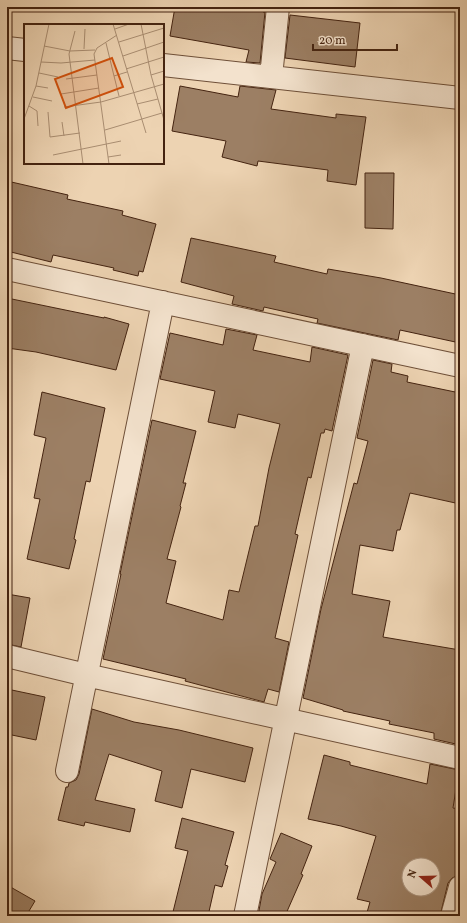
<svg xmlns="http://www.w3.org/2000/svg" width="467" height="923" viewBox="0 0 467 923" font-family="Vollkorn,serif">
<rect width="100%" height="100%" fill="#edd3b2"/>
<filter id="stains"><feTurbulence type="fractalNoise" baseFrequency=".005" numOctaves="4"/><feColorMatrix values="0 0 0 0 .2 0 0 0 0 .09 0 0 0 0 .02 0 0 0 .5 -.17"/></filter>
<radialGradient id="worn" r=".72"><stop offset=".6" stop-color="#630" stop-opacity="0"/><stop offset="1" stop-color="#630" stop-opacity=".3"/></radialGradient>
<path fill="#9c7f64" stroke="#442310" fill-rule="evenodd" d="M175,7H264L263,12H265L260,63L246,62L249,50L170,36Z
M290,15L360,23L355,67L285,58Z
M180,86L238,97L240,86L276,90L271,109L336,118V114L366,117L356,185L327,181L328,170L258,161L257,166L222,157L226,141L172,131Z
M365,173H394L393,229L365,228Z
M7,181L68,195L67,199L123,211L122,215L156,224L143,272L139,271L138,276L113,270L114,268L53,255L51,262L7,251Z
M191,238L276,256L274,262L327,274L328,269L381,278L460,295V343L400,330L398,340L317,323L318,319L264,307L263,311L232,304L234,296L181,282Z
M7,298L104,318V317L129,324L116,370L36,352L7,348Z
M226,329L257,335L253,350L310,362L312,347L348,355L332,431L325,429L324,433H321L311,478L308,477L295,534L298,535L275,638L289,642L279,692L268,689L264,702L185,681L186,679L103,659L121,574H120L152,420L196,431L183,483H186L180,506L181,507L167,559L176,561L166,603L223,620L229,590L239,592L255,526H258L269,468L280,424L238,414L235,428L208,422L215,391L160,379L170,333L223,345Z
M373,360L392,364L391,372L408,376L407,382L460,393V504L410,493L400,530H397L393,551L360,545L352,594L390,601L383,637L460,650V745L434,739V733L389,724L390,721L343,711V710L303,698L321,609L354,483L357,484L368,441L357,438Z
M42,392L105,408L90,482L86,481L74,539L76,540L69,569L27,559L40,499L34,498L46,438L34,435Z
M7,594L30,598L21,647L7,644Z
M7,689L45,697L36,740L7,734Z
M92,709L134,722L179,730L253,748L245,782L191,769L182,808L155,801L162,771L109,754L95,800L135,809L130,832L85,822L84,826L58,820L66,787H68L69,783L76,780L79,774Z
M324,755L350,762V765L427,784L430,764L459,770L453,808L460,809V875L452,878L448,883L440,916H366L370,902L357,899L376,836L341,826L308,819ZM409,865H433V889H409Z
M182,818L234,832L225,865L228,866L222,887L215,885L208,916H172L188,851L175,848Z
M281,833L312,846L301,874L303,875L285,916H258L262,894L276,862L270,859Z
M7,885L35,901L26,916H7Z"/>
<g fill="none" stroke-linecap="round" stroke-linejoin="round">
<defs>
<path id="street" d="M7,48L25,50
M163,65L271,77L278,7
M271,77L460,98
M7,269L460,366
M7,656L86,675L460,758
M67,771L163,302
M245,916L363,345
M452,916L460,887"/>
</defs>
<use href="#street" stroke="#6e4f38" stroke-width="24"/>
<use href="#street" stroke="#f3e2cd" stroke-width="22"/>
</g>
<g transform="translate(24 24)">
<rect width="140" height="140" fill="#edd3b2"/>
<path fill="none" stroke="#a98d71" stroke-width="1" d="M89,0L122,109M117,0L127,51L140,96M91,5L105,0M51,7L45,30L59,140M95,18L140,4M82,19L90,52L103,48M20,22L46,27L71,26M60,25L61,5M99,32L140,18M17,38L37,39L71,36M102,45L140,33M15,49L34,53M127,51L140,47M90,52L95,72M42,55L73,51M12,62L24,64M37,70L75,64M9,73L28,77M113,80L134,75M5,82L13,87L14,102M40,83L77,78L140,60M24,88L26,113L56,109M0,95L12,62L25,0M38,98L40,112M81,106L138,89M29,131L97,117M84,133L97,131M85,140L70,30L73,24L93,11"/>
<path fill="#cf510d" fill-opacity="0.15" stroke="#cf510d" stroke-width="2" d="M88,34L99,63L42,84L31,55Z"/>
<rect width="140" height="140" fill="none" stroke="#442310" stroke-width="2"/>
</g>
<rect width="467" height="923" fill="none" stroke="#edd3b2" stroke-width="24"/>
<rect x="8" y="8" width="451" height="907" fill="none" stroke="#442310" stroke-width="2"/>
<rect x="12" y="12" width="443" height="899" fill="none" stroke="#442310"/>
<g transform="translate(421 877) rotate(290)"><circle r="19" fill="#f3e2cd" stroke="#ad9681"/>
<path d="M0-3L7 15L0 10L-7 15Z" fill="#8f2418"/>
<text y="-6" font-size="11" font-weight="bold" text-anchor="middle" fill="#442310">N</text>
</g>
<path d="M313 44v6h84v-6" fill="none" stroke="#442310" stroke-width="2"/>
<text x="319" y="44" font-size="12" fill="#442310" stroke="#f3e2cd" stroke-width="3" paint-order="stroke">20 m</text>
<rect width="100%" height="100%" filter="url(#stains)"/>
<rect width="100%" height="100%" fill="url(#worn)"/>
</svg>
